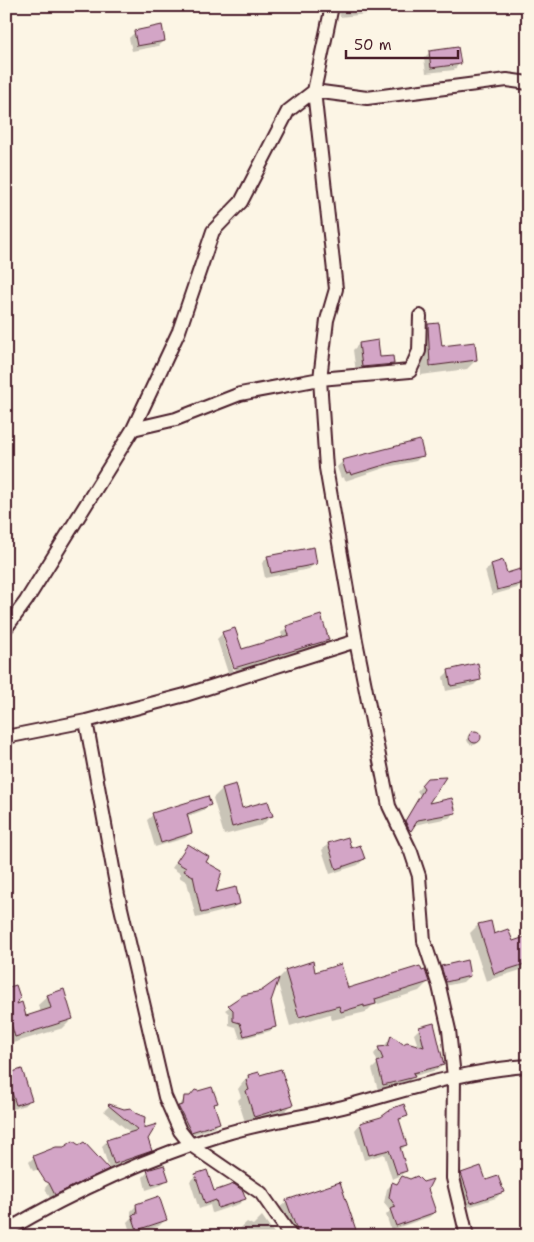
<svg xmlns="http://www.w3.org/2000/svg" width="534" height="1242" viewBox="0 0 534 1242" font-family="'Shantell Sans',sans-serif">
<rect width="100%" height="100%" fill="#fcf5e5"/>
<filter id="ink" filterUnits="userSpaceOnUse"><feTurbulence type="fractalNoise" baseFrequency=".02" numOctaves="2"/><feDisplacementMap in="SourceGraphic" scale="10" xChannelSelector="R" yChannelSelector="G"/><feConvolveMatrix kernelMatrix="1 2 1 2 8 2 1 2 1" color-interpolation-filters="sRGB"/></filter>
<g filter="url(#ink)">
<path fill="#0003" d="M339,6H382V7L376,13L340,17Z
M408,6H438L409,10Z
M135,32L164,40L158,46L132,51L129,38Z
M430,52L459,64L454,70L426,73L424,58Z
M428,326L441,348L476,360L467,369L421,375L419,335Z
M359,344L379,359L392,364L386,370L356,372L353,350Z
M372,452V453L422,455L416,461L387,467L345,481L344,477L341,478L337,467L343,461Z
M268,557L315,563L309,569L265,578L262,563Z
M491,565L506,574L523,582L517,588L492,595L485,571Z
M287,627L328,640L322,646L236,671L225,635H222L234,672L228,673L217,639L223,633L241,651L283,638L281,633Z
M449,671L480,679L474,685L446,691L443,677Z
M467 739a6 6 0 1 1 12 0a6 6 0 1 1-12 0Z
M427,780V805L455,813L449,818L414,825L405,835L401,827L420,795L417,791Z
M222,789L241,809L271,816L262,825L224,835L213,798Z
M209,804L204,810L186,817L191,833L185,838L155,847L147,820L153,815Z
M347,838L351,850L364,859L358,865L330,874L322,850L328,844Z
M188,845L205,862L215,894L238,904L232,909L196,918L187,882L179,877L181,874L172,868Z
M490,922L493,936L512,943L528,937V970L527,968L486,981L470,933L478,925Z
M442,968L469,976L463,982L440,987L436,973Z
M286,971L315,973L348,990L428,982L419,991L372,1006L366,1012L332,1020L330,1014L290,1026L277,980Z
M6,989L14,1006L25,1017L41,1012L38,1005L48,996L72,1019L63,1028L6,1045Z
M244,997L269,1001L275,1026L270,1031L240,1039L236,1027L229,1025V1014L225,1010Z
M420,1028L443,1065L437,1070L414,1076L408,1082L378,1090L372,1069L378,1063L374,1054L379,1048L384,1047L391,1036L403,1045L418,1046L414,1034Z
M21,1070L31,1099L25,1105L10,1110L6,1099V1075Z
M258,1073L260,1077L292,1105L283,1113L246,1125L238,1100L241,1097L238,1089L248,1076Z
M528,1096V1118L523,1100Z
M185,1098L216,1103L213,1106L219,1123L215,1127L187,1136L175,1112Z
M110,1105L143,1129L150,1151L145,1156L109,1169L102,1146L107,1141L131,1133L104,1111Z
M407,1115L398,1122L406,1145L400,1151L405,1171L400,1176L392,1179L384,1154L364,1160L355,1130L360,1124L382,1118Z
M34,1157L107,1169L103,1173L50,1198L45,1188L49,1183L52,1165L33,1171L29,1162Z
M149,1171L167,1179L162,1185L146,1190L143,1177Z
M462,1174L485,1182L502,1192L496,1198L465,1208L456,1180Z
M196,1175L213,1192L245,1198L239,1204L212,1213L210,1205L199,1209L190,1181Z
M403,1178L427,1189L435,1212L429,1217L391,1230L386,1215L390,1211L384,1203L387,1189L392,1184L396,1185Z
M287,1201L356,1236H287L278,1209Z
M137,1205L165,1220L159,1226L131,1235L127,1222L131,1218V1211Z
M262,1216L276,1236H232L247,1222L253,1225Z
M24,1232L27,1236H17Z
M528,1233V1236H518Z"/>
<path fill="#d3a5c6" stroke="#4a1f2b" d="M162,25L165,41L137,46L134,31Z
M458,47L461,64L431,68L429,51Z
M439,323L442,346L475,342L477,360L430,366L428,324Z
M378,340L380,357L393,356L394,364L362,367L359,343Z
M420,440L424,456L394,462L351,475L350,472L346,473L342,460Z
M314,547L317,564L271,573L267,556Z
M503,560L507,573L520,569L524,583L497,590L491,564Z
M321,615L329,640L234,668L222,632L235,628L242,649L289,635L286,626Z
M478,663L481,680L451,686L448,670Z
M469 737a6 6 0 1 1 12 0a6 6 0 1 1-12 0Z
M446,777L429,803L452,798L456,813L418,820L411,831L409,829L405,821L424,789L421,785L427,778Z
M236,784L242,808L268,801L273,816L232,827L222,788Z
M208,796L211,805L187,814L192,833L161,843L152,813Z
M348,837L351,848L360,845L365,859L336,869L328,843Z
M188,844L209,857L206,862L222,871L216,892L236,887L240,904L201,913L193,876L184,871L186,868L176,862Z
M491,921L494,934L508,929L513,941L528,936V963L494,974L478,924Z
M467,960L470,976L446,982L441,966Z
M313,961L315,972L341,964L348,988L420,966L422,971L425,970L429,982L375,999L376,1004L364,1007V1005L341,1012L339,1006L299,1017L285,970Z
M279,978L271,1001L276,1027L244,1036L240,1023L233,1021V1010L228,1005L243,995L261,991Z
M16,985L20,997L17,1004L22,1002L26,1016L51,1008L47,995L64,989L73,1019L15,1037L10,1020L6,1028V988Z
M434,1023L444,1065L413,1073L415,1077L383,1085L377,1062L383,1059L378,1047L388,1046L391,1035L403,1044L407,1042L424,1047L419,1027Z
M22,1069L32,1100L16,1105L6,1074Z
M281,1069L293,1105L254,1117L246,1091L249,1090L246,1080L249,1079L248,1075L259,1072L260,1075Z
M212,1087L218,1103L214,1104L220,1123L191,1132L178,1106L183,1105L184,1096H190L195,1090L198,1091Z
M109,1104L124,1109L131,1108L135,1113L145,1117L144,1128L157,1124L148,1139L152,1151L114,1164L106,1140L138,1130L108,1105Z
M404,1104L408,1116L399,1119L407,1145L400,1147L407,1171L397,1174L389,1150L369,1155L360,1123L381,1117L393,1108Z
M73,1141L79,1145L84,1142L109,1169L55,1195L49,1183L45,1181L38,1170L33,1156L56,1147H64Z
M164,1165L169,1180L152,1185L147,1170Z
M481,1166L486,1180L498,1176L504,1192L471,1203L461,1173Z
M207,1170L214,1191L234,1184L243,1191L246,1199L218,1208L216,1200L205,1204L195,1174Z
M402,1176L410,1179L417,1176L423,1182L433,1179L428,1189L436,1212L396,1226L390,1209L396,1207L389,1197L392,1182L397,1184Z
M340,1182L358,1236H299L286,1200Z
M159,1196L167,1220L137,1230L132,1215L137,1214L136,1204Z"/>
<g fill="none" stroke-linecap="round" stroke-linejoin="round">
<defs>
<path id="street" d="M133,429L176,419L240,394L320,379L410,371L419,351L420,316
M6,628L26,601L133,429L179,331L213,231L241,202L288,111L314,91L332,6
M86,721L118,895L165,1097L180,1131L191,1145L261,1193L291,1236
M6,737L86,721L185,695L356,641
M6,1231C74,1191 149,1157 224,1134C263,1122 304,1117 343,1107C403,1091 465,1070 528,1066
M467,1236L453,1178L454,1077L449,1030L439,986L424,941L419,876L411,852L389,806L356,641L326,468L320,379L327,320L336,289L314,91L367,98L507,80L528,83"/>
</defs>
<use href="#street" stroke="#4a1f2b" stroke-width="16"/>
<use href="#street" stroke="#fcf5e5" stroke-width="12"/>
</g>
</g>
<rect width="534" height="1242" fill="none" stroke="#fcf5e5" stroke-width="25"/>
<rect x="12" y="12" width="509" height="1217" fill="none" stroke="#4a1f2b" stroke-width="2" filter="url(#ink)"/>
<path d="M346 50v8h112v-8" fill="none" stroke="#4a1f2b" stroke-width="2.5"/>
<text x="354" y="50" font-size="15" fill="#4a1f2b" stroke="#fcf5e5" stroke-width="4" paint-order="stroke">50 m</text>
</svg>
